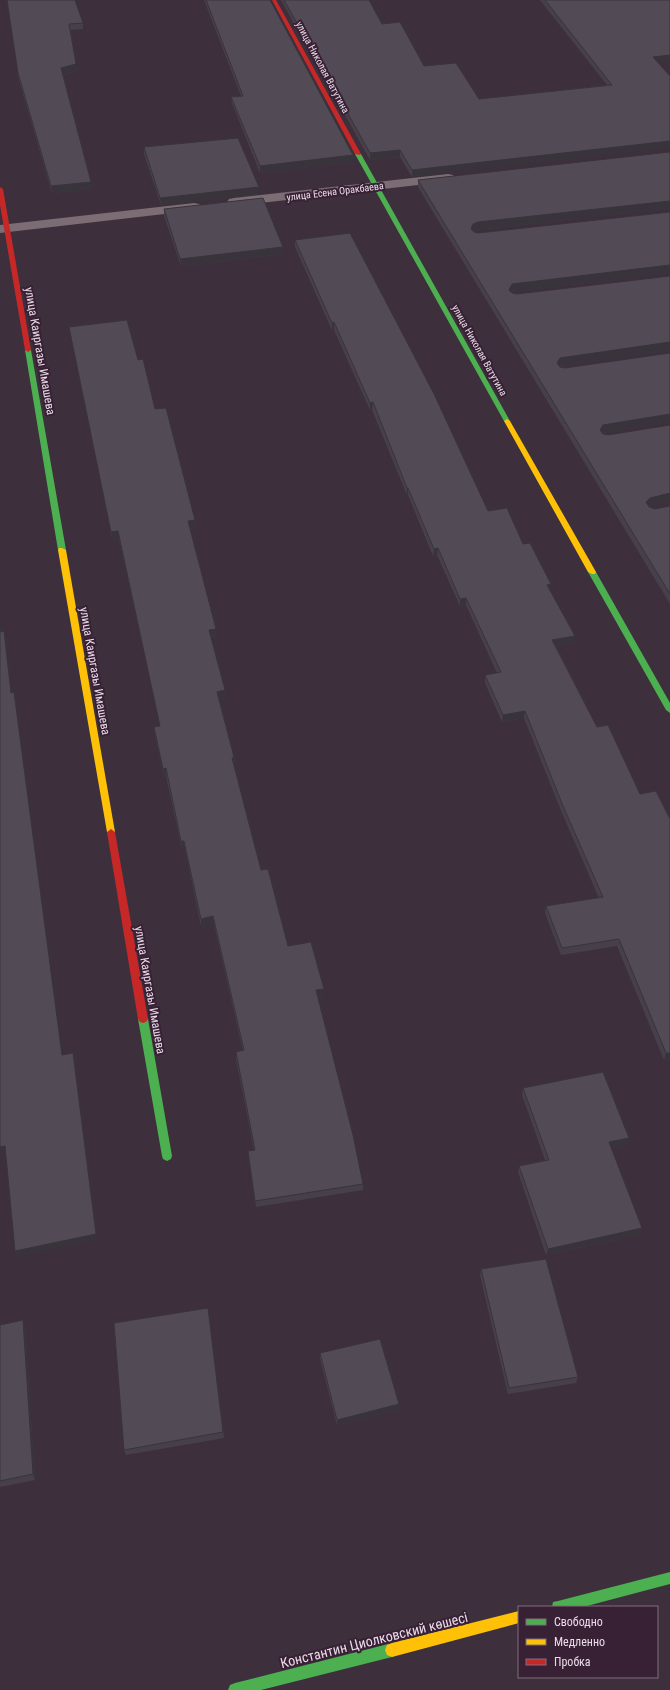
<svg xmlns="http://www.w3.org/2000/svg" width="670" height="1690" viewBox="0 0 670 1690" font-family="'Roboto Condensed',sans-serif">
<rect width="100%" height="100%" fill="#3d303c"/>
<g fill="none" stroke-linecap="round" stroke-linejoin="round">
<path fill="#7b6d73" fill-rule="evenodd" d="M448,174L453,175L455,178L453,181L234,206L229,205L227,202L229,199L234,198Z
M194,203L199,204L201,207L199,210L0,233V225Z"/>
<path fill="#4caf50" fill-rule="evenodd" d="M356,153L361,154L510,421L509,422H505L504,421L355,154Z
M28,348L31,350L66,550L62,552L58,550L25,350Z
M589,570H592L596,572L670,703V713L666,710L588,572Z
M143,1015L146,1016L148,1019L172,1156L171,1159L167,1161L163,1159L162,1156L138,1019L140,1016Z
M670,1572V1584L583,1607H552L553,1602L558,1601Z
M392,1643L397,1645L399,1650L397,1655L392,1657L261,1690H228L230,1685L235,1683Z"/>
<path fill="#ffc107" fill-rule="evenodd" d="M507,419L510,421L596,572L595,574H592L588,572L504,421Z
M59,548H62L66,550L115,832L111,835L107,832L58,550Z
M519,1611V1623L392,1657L387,1655L385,1650L387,1645L392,1643Z"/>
<path fill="#c62828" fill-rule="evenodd" d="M272,0H276L361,154L360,155L355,154Z
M0,187L3,189L31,350L28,352L25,350L0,205Z
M111,829L115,832L148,1019L146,1022L143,1023L140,1022L138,1019L107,832Z"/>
</g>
<path fill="#47404a" d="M7,0L83,23V29L70,30L77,71L63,75L91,182L92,189L52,193L19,80Z
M204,0H270L353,162L260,173L232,103L231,97L241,96Z
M281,0H369L382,24L424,66L479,99L607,85L540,0H670L658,62L670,76L412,177L400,157L370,160Z
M144,147L259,194L161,205L144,154Z
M670,152V208L478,230L473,231L474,232L478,233L670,212V273L511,292L512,293L517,294L670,276V350L559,366L560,367L565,368L670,353V422L602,433L603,434L608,435L670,425V501L649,506L655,509L670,506V604L418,187V180Z
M164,209L283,247V254L181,266L164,216Z
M295,240L488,511L523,544L550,590L574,643L556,646L597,727L640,794L670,819V1059L664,1060L617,946L561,955L545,913L546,906L599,898L562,813L524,718L502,722L485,683V675L497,673L466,605L460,606L437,555L433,556L408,495H407L372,410H370L334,330H332L295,247Z
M69,327L138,360L195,520L196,528L190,529L216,629V636L211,637L225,690V698L219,699L234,757L235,765H234L261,870L288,946L324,989V996L318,997L363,1184V1190L256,1207L248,1151L254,1150L236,1059V1052L243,1051L214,924L201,926L185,848L182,849L166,776H164L155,735L154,727L160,726L119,538L112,539Z
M523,1088L629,1138L627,1145L611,1148L640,1235L546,1255L518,1172L519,1166L545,1160L522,1095Z
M481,1269L578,1377L576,1383L508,1394L480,1275Z
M208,1308L224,1438L126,1455L124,1450Z
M0,1325L25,1326L35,1480L0,1487Z
M320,1353L399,1404L398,1410L337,1425L320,1359Z"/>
<path fill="#39343c" d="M670,55V61L652,63L653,57Z
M76,64L77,71L62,75L61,68Z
M670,141V148L412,177V170Z
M400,150V157L370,160V153Z
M353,155V162L260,173V166Z
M91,182L92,189L52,193L51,186Z
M259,187V194L161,205L160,198Z
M670,201V208L478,230L473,231L471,229L473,224L478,222Z
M283,247V254L181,266L180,259Z
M670,265V273L512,292L509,297V290L512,284Z
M334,322V330H332V323Z
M670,342V350L559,366L557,363L560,358Z
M373,402L372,410H370V403Z
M670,414V422L602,433L600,430L603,425Z
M407,488H408V495H407Z
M670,493V501L649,506L646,502L650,498Z
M195,520L196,528L188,529V521Z
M118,531L119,538L112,539L111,532Z
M438,548L437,555L433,556L434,549Z
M551,584L550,592L547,585Z
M466,598V605L460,606V599Z
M216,629V636L209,637V630Z
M4,631L6,639L13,700L11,693Z
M575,636L574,643L551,647L552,640Z
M225,690V698L218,699L217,692Z
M14,692L15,700L64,1062L62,1055Z
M525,711L524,718L502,722L503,715Z
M234,757L235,765H232V758Z
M166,768V776H164L163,769Z
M181,841H184L185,848L182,849Z
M213,916L214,924L201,926V919Z
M324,989V996L316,997V990Z
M73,1053L74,1060L97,1240L17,1257L15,1251Z
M666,1053H670V1059L664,1060Z
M629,1138L627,1145L607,1149L609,1142Z
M5,1146L7,1152L0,1154V1147Z
M642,1228L640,1235L546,1255L548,1249Z
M23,1320L25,1326L35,1480L33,1474Z
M399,1404L398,1410L337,1425V1420Z"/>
<path fill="#524b56" stroke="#39343c" d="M7,0H75L83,23L69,24L76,64L61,68L91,182L51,186L18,73Z
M206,0H270L353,155L260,166L231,97L243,96Z
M284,0H369L382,24L400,22L424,66L456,63L479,99L612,85L545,0H670V55L653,57L670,76V141L412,170L400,150L370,153Z
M238,138L259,187L160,198L144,147Z
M670,152V201L478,222L473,224L471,229L474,232L478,233L670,212V265L512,284L509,290L512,293L517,294L670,276V342L560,358L557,363L560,367L565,368L670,353V414L603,425L600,430L603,434L608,435L670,425V493L650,498L646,502L649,507L655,509L670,506V594L418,180Z
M263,198L283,247L180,259L164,209Z
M350,233L434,394L488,511L507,508L523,544L530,543L551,584L547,585L575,636L552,640L597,727L608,725L640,794L656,791L670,819V1053H666L619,939L562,948L546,906L603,897L563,806L525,711L503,715L485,675L501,672L466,598L460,599L438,548L434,549L408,488H407L373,402L370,403L334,322L332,323L295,240Z
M127,320L138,360L143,359L155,409L166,408L195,520L188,521L216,629L209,630L225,690L217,692L234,757L232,758L261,870L268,869L288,946L311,942L324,989L316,990L353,1135L363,1184L255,1201L248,1151L255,1150L236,1052L244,1050L213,916L201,919L184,841H181L166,768L163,769L154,727L160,726L118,531L111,532L69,327Z
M0,623L1,632L4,631L11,693L14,692L62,1055L73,1053L96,1234L15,1251L5,1146L0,1147Z
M603,1072L629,1138L609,1142L642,1228L548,1249L519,1166L549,1160L523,1088Z
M546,1259L578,1377L509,1388L481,1269Z
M208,1308L223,1432L124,1450L114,1323Z
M23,1320L33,1474L0,1481V1325Z
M380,1339L399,1404L337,1420L320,1353Z"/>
<g text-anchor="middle" stroke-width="4" stroke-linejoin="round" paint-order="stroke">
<g font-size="10" fill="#ebdce9" stroke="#382135">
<text transform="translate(323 67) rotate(62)" y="4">улица Николая Ватутина</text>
<text transform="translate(335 191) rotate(-7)" y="4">улица Есена Оракбаева</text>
<text transform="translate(480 350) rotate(61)" y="4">улица Николая Ватутина</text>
</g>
<g font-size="12" fill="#ebdce9" stroke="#382135">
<text transform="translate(40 351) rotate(80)" y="4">улица Каиргазы Имашева</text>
<text transform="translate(95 671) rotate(80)" y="4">улица Каиргазы Имашева</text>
<text transform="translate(150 990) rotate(80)" y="4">улица Каиргазы Имашева</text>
</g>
<g font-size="14" fill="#ebdce9" stroke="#382135">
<text transform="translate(374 1640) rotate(-14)" y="5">Константин Циолковский көшесі</text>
</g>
</g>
<rect x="518" y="1606" width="140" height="72" fill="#382135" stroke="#806c7d"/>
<rect x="526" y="1619" width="20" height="6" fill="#4caf50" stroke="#806c7d"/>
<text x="554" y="1626" font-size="12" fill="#ebdce9">Свободно</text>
<rect x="526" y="1639" width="20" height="6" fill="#ffc107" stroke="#806c7d"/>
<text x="554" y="1646" font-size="12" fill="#ebdce9">Медленно</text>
<rect x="526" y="1659" width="20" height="6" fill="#c62828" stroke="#806c7d"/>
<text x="554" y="1666" font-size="12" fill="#ebdce9">Пробка</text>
</svg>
